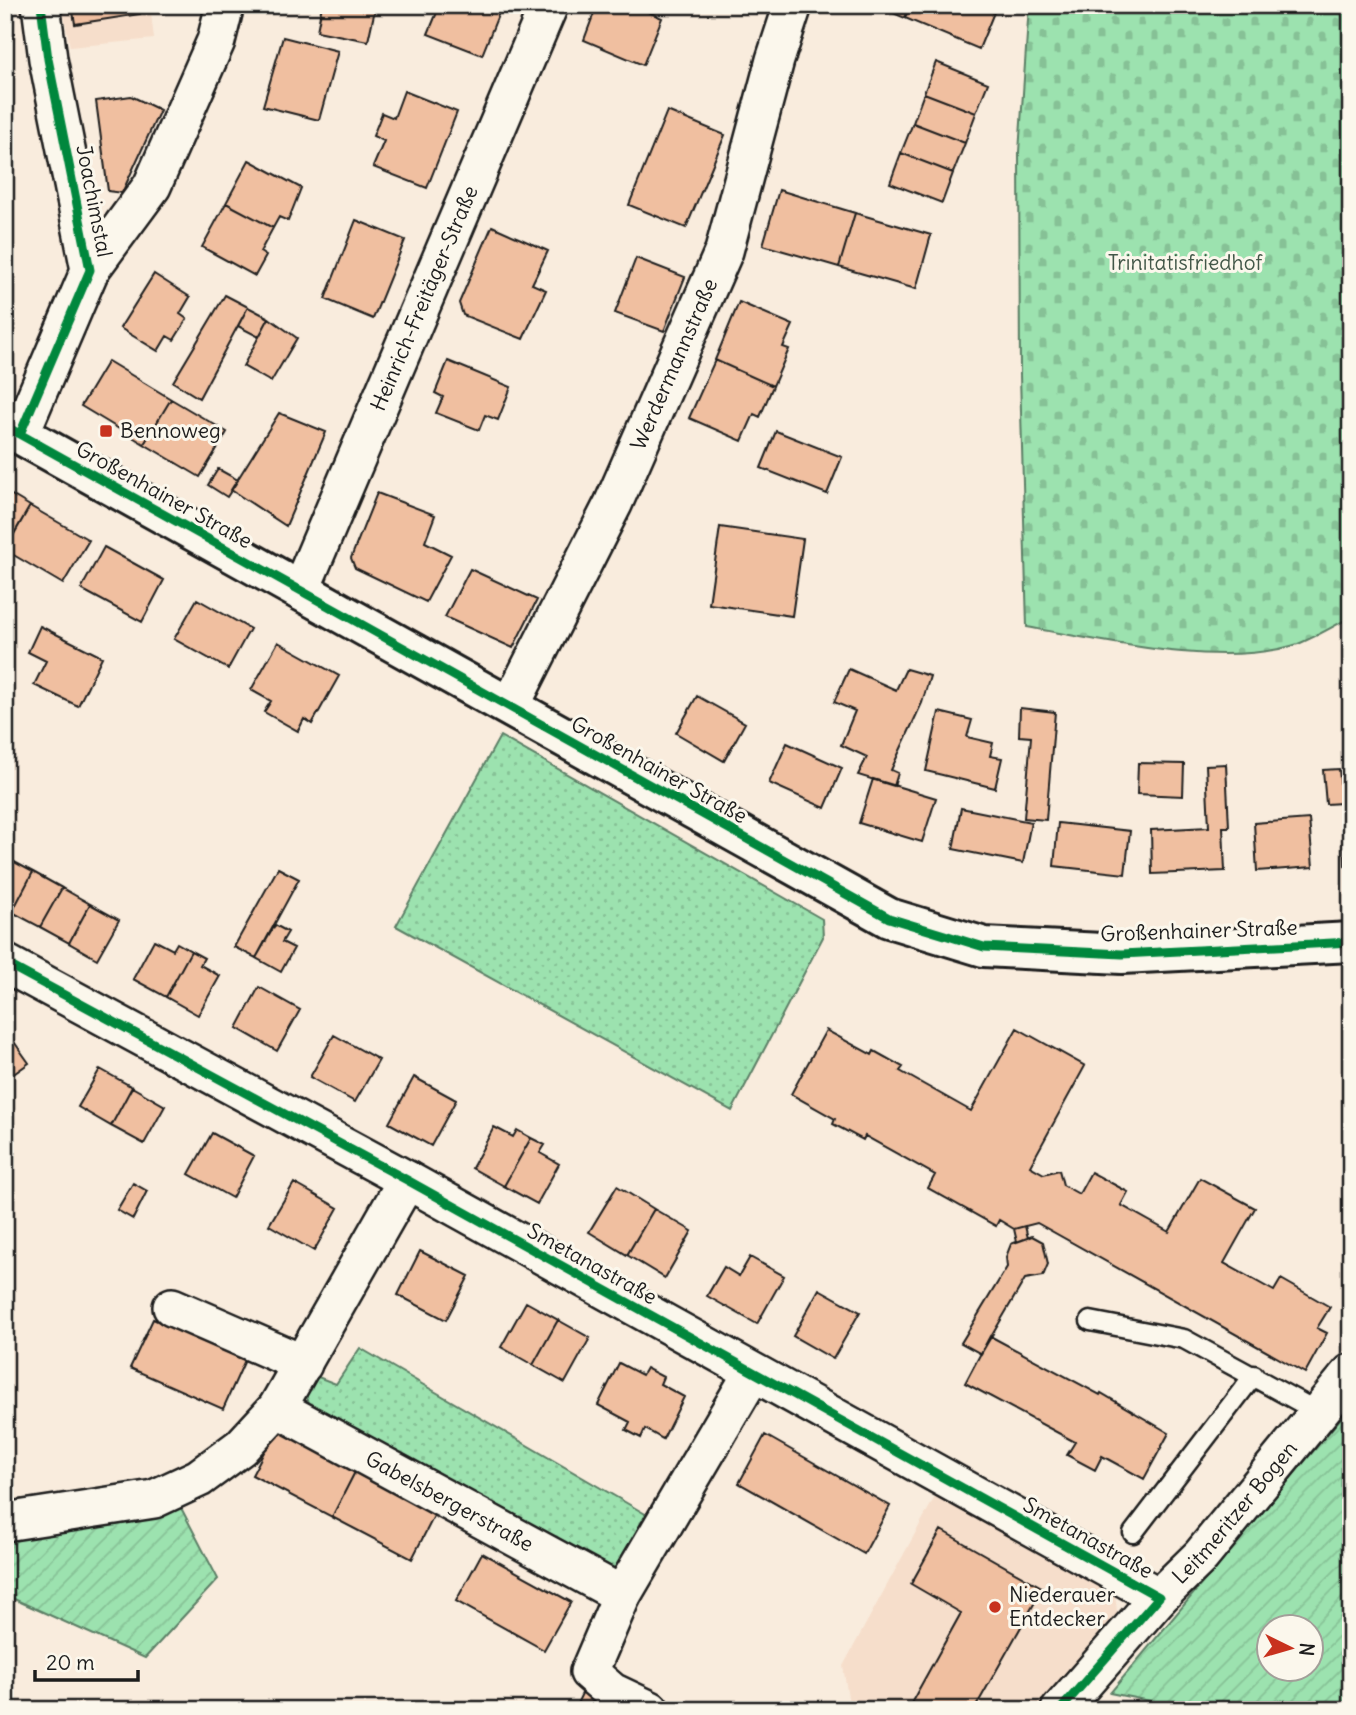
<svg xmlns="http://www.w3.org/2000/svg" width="1356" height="1715" viewBox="0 0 1356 1715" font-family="Delius,sans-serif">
<defs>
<pattern id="grass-dots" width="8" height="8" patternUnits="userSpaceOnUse" patternTransform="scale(1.75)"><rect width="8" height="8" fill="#9ce2af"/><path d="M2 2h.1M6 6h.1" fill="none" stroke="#86c196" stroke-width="1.8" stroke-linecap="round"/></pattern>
<pattern id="cemetery-stones" width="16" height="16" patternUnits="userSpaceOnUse" patternTransform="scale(1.75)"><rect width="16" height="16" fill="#9ce2af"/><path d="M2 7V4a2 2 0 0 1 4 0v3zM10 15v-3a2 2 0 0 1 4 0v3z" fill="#86c196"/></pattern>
<pattern id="garden-furrows" width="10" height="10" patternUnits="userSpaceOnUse" patternTransform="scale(1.75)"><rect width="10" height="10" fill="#9ce2af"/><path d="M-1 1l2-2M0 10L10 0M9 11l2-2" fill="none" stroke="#86c196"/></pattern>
</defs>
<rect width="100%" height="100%" fill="#f9ecdd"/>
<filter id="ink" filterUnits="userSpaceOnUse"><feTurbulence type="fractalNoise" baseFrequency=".0143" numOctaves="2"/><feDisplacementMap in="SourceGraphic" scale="14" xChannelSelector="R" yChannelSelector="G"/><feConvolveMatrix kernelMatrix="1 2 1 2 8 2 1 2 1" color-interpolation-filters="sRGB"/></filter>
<g filter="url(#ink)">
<path fill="#f6decb" d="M62,5H150L154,39L70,47Z
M937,1493L1115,1591L1118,1623L1037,1710H850L843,1666Z"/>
<path fill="url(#grass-dots)" stroke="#5c7f66" stroke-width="2" d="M500,736L822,919L823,937L732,1111L396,926Z
M360,1348L654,1519L631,1559L614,1568L591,1561L313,1411L306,1396L313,1375L336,1384Z"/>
<path fill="url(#cemetery-stones)" stroke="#5c7f66" stroke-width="2" d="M1029,5H1351V617C1334,626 1316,637 1298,644C1221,669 1105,641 1027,627L1020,375L1019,152Z"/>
<path fill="url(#garden-furrows)" stroke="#5c7f66" stroke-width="2" fill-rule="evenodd" d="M1351,1406V1710H1194L1110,1693ZM1268,1628H1310V1670H1268Z
M179,1504L218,1579L145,1658L5,1595V1534Z"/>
<path fill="#f0bfa0" stroke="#1c1c1c" stroke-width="2" d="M72,5H139L140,14L75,24Z
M322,5L351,8V5H376L368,41L317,31Z
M440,5H502L482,55L428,34Z
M597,5H633L662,18L643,65L584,40Z
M874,5H910L905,18Z
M910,5H997L979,49L905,18Z
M283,37L338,51L319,120L263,106Z
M936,62L988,83L976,113L924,93Z
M404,91L457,112L427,188L373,167L384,141L373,136L382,113L394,118Z
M924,93L976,113L965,143L913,123Z
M131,96L160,110L122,193L108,191L96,101Z
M667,111L725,135L686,228L629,205Z
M913,123L965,143L953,173L901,153Z
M901,153L953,173L942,203L890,183Z
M249,160L301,188L288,221L279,217L273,228L226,203Z
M779,190L855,213L839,267L763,245Z
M226,203L273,228L260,252L266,256L255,276L202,247Z
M855,213L931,235L916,289L839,267Z
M356,220L405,240L373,319L325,299Z
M492,226L548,251L532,284L546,290L523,339L463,315L459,303Z
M636,258L685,277L664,331L615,313Z
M154,274L190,297L180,314L187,319L174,340L167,336L158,351L120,328Z
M225,295L248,307L199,398L173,382Z
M739,302L793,325L783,347L789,349L773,386L715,360Z
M248,307L269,318L259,337L238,326Z
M269,318L297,338L271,382L243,366Z
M715,360L773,386L760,417L754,414L742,441L689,418Z
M108,361L171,399L144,444L81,406Z
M448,361L511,387L498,420L485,415L479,430L436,413L443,397L435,393Z
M171,399L227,432L200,477L144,444Z
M279,413L326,432L286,526L231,490Z
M776,431L842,457L827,494L761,468Z
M218,469L238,480L227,497L208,485Z
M5,491L30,506L5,549Z
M377,493L435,515L425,542L451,555L426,602L355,568L351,558Z
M30,506L89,540L63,584L5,550Z
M720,527L803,539L792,616L709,604Z
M104,547L164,580L142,622L81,589Z
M470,569L537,600L513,648L445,617Z
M197,599L250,629L228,669L174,639Z
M40,626L102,657L78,706L34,685L46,661L28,652Z
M278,642L339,676L312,724L304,719L298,731L264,712L271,701L251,690Z
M849,669L896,690L906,669L930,676L922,703L891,770L898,773L894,786L858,775L867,757L841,745L855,711L834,702Z
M697,696L745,723L724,761L676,733Z
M1020,708L1055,712L1046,820L1024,818L1031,737L1019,736Z
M939,712L972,720L967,737L993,743L990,756L1002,758L995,788L926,771Z
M787,743L842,768L825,808L769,783Z
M1138,763L1184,764L1183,796L1137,794Z
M1226,764L1229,827H1223L1225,871L1152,874L1151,830L1209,827L1206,765Z
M1339,769L1342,803L1326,804L1323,770Z
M873,779L936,798L922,842L859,823Z
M961,808L1031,822L1023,863L953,849Z
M1343,815H1351V865L1345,866Z
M1309,819L1313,867L1257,871L1254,823Z
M1058,823L1130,831L1125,874L1054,866Z
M5,857L33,872L12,912L5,908Z
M278,868L299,879L256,958L234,947Z
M33,872L62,888L40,927L12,912Z
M62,888L90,904L69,943L40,927Z
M90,904L119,920L97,959L69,943Z
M275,925L288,932L282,942L294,948L281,972L256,958Z
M154,940L173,950L177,943L191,951L166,997L133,979Z
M191,951L204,958L200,965L220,976L198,1015L166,997Z
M259,987L300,1010L277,1051L237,1028Z
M1017,1028L1085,1066L1030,1166L1044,1174L1059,1170L1063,1185L1079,1194L1091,1172L1128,1192L1121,1205L1169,1232L1200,1178L1255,1208L1224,1263L1274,1291L1281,1279L1330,1307L1317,1328L1327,1333L1305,1373L1037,1223L1014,1229L999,1220L996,1226L928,1188L935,1175L865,1136L863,1140L833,1124L835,1119L791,1094L826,1030L872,1055L874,1051L903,1067L900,1071L971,1111Z
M5,1029L29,1063L5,1080Z
M334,1035L379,1060L355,1102L310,1077Z
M100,1069L132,1087L111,1126L78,1107Z
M414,1077L456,1100L431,1146L389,1123Z
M132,1087L165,1106L144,1144L111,1126Z
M494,1127L513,1137L517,1130L531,1138L504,1186L472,1168Z
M212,1133L254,1156L232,1198L189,1174Z
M531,1138L545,1145L540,1153L559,1164L537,1204L504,1186Z
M133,1183L147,1191L133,1219L117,1210Z
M294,1183L338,1208L314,1251L269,1225Z
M617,1186L654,1209L627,1255L589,1232Z
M654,1209L692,1231L665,1278L627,1255Z
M1025,1226L1028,1238L1017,1242L1014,1229Z
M1032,1236L1043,1242L1048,1264L1043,1276L1025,1279L981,1354L961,1343L1007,1267L1006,1257L1011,1244Z
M420,1251L469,1276L446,1320L398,1295Z
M750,1257L784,1276L757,1324L707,1296L724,1267L739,1276Z
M819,1289L860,1312L833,1359L793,1336Z
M526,1302L558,1320L533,1365L501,1347Z
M153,1319L245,1360L223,1409L130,1368Z
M558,1320L590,1338L565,1383L533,1365Z
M990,1336L1100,1395L1101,1393L1169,1433L1144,1479L1102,1456L1095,1470L1067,1455L1075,1442L965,1383Z
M619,1363L642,1375L646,1368L663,1377L660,1384L684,1397L663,1439L645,1429L641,1438L626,1430L630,1422L598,1405Z
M276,1429L356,1470L332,1517L252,1475Z
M765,1435L890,1506L864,1554L739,1483Z
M356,1470L436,1512L412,1559L332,1517Z
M941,1530L1043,1588L974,1710H913L909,1707L961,1613L911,1584Z
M482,1553L571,1602L544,1650L456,1601Z
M585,1687L629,1710H574Z"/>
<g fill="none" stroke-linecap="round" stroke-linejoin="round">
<defs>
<path id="service" d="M1090,1321L1184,1339L1318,1412
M1133,1533L1254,1375"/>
<g id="minor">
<path d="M90,270L152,186L216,41L225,5"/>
<path d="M20,434L90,270L48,59L41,5"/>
<path id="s1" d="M300,591L549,5"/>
<path id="s2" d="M510,707L613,504L724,251L775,60L793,5"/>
<path d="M5,963L407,1180L1159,1597"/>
<path d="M172,1307L303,1364"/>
<path id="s3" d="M277,1408L622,1595L589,1672L612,1692L650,1710"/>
<path d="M5,1522L154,1499L199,1478L241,1447L277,1408L407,1180"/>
<path d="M622,1595L752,1374"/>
<path id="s4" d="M1060,1710L1159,1597L1201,1556L1351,1373"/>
</g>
<path id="primary" d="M5,426L889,918L984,947L1122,954L1351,942"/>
</defs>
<use href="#service" stroke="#1c1c1c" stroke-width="23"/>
<use href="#minor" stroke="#1c1c1c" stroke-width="42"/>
<use href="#primary" stroke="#1c1c1c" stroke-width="44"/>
<use href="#service" stroke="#fbf7ec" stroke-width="18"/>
<use href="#minor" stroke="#fbf7ec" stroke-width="37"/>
<use href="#primary" stroke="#fbf7ec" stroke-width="38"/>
<defs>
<path id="cycleway" d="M5,426L889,918L984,947L1122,954L1351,942
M20,434L90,270L48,59L41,5
M5,963L407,1180L1159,1597L1060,1710"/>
</defs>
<use href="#cycleway" stroke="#fbf7ec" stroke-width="13"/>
<use href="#cycleway" stroke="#00873e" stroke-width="9"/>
</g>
</g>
<g fill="#c8321e" stroke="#fbf7ec" stroke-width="2.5">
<rect x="99" y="424" width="14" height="14" rx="3.5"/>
<circle cx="995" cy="1607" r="7"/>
</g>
<g text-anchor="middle" stroke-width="6" stroke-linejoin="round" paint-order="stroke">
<g font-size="21" fill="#1c1c1c" stroke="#fbf7ec">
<text transform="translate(94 201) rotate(79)" y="7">Joachimstal</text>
<text dy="7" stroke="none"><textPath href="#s1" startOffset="318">Heinrich-Freitäger-Straße</textPath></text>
<text dy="7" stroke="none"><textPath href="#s2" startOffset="380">Werdermannstraße</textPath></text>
<text transform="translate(164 495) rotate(29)" y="7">Großenhainer Straße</text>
<text transform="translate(659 770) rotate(29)" y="7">Großenhainer Straße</text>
<text transform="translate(1199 931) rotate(-2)" y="7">Großenhainer Straße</text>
<text transform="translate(592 1264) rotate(29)" y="7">Smetanastraße</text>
<text dy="7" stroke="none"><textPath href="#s3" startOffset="196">Gabelsbergerstraße</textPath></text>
<text dy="7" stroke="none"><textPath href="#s4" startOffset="264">Leitmeritzer Bogen</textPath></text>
<text transform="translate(1088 1538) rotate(29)" y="7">Smetanastraße</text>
</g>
<g font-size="21" fill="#425748" stroke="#fbf7ec">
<text x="1185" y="270">Trinitatisfriedhof</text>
</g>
<g font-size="21" fill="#1c1c1c" stroke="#fbf7ec" text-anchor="start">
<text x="120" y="438">Bennoweg</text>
<text x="1009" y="1602">Niederauer<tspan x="1009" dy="24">Entdecker</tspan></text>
</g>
</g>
<rect width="1356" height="1715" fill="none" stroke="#fbf7ec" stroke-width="28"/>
<rect x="14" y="14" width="1328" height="1687" fill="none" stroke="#1c1c1c" stroke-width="2.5" filter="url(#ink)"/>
<g transform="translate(1290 1648) rotate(95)"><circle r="33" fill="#fbf7ec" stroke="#a29f99" stroke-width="2"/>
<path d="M0-5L12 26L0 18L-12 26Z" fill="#c8321e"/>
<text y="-10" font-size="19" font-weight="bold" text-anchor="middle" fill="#1c1c1c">N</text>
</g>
<path d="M35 1670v10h103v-10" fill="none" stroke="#1c1c1c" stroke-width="3.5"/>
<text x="46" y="1670" font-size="21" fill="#1c1c1c" stroke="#fbf7ec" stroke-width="5" paint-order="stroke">20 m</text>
</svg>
